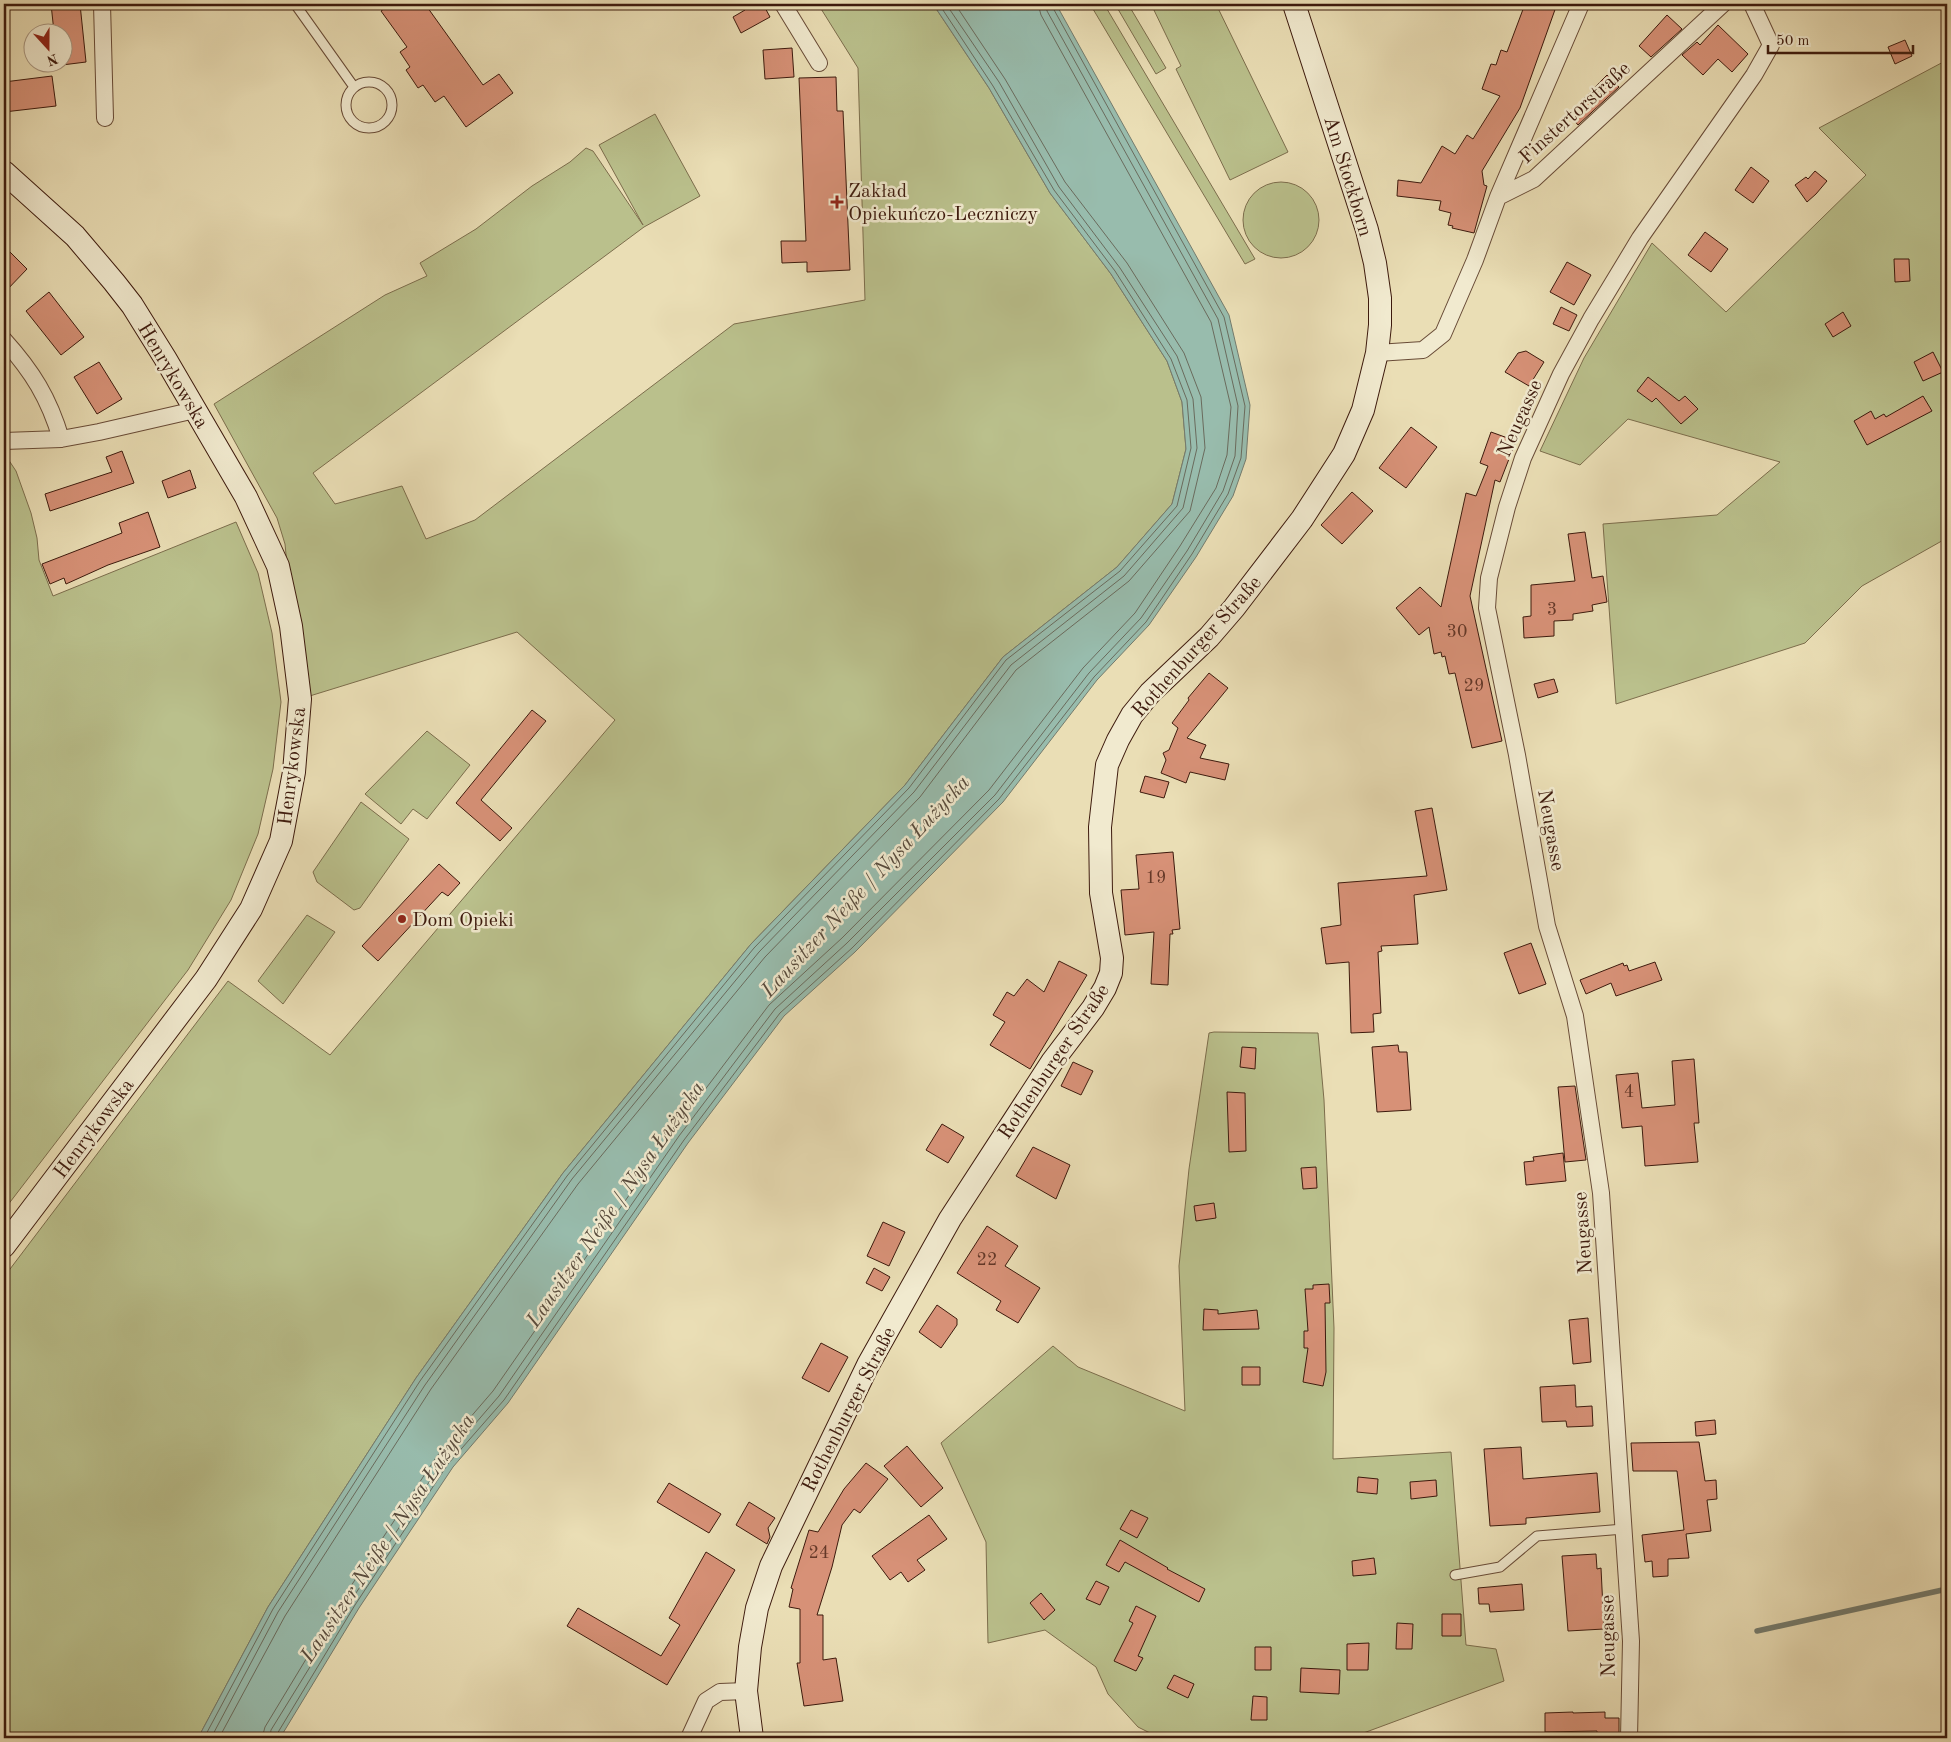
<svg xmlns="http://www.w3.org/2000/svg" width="1951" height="1742" viewBox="0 0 1951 1742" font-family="'Old Standard TT',serif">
<rect width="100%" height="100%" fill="#eadeb5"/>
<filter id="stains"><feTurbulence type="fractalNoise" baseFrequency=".004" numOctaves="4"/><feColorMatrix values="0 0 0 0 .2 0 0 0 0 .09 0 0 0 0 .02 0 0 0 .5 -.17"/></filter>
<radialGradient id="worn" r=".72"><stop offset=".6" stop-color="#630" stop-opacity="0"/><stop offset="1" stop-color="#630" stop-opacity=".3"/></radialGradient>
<path fill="#bac08c" stroke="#7c6d4c" d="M818,4H933L989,88L1050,193L1111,274L1167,361L1182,402L1186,449L1172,504L1117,567L1003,657L905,785L751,944L563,1173L416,1378L268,1607L198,1738H4V1277L228,981L330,1055L615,720L517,632L300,699L285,544L277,518L214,404L385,295L427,276L420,263L476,229L532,186L570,162L586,148L593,151L643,225L599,145L655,114L700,196L644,227L313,473L335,504L402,486L426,539L475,520L734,324L865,300L858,68Z
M1090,4H1104L1255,259L1245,264Z
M1115,4H1128L1166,68L1156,74Z
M1151,4H1216L1288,152L1230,180L1176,69L1181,66Z
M1947,60V538L1862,586L1805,643L1616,704L1603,524L1717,515L1780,462L1628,419L1580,465L1540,451L1584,358L1652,243L1726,312L1866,175L1819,128Z
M1243 220a38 38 0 1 1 76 0a38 38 0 1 1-76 0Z
M4,453L16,471L31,513L37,538L39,560L53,596L236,522L258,573L272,633L281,702L273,769L258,834L231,900L188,970L4,1210Z
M427,731L470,765L427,819L413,809L401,824L365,794Z
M361,802L409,839L360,908L354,910L317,882L313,872Z
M307,915L335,932L283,1004L258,981Z
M1214,1032L1318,1033L1324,1100L1334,1328L1333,1459L1451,1452L1466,1645L1496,1649L1504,1681L1350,1738H1160L1138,1727L1108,1694L1096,1667L1045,1630L988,1643L986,1542L941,1443L1053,1346L1078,1367L1185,1411L1179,1266L1189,1169L1209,1033Z"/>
<path fill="#98bcad" stroke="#747b6d" d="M933,4H1056L1229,315L1250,405L1246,459L1233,496L1196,557L1149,625L1097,680L1003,802L855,952L784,1016L688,1143L508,1403L453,1467L359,1608L280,1738H198L268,1607L416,1378L563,1173L751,944L905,785L1003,657L1117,567L1172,504L1186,449L1182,402L1167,361L1111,274L1050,193L989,88Z"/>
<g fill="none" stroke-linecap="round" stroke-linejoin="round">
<path stroke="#6a6b5d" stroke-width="1" d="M204,1738L273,1609L420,1381L567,1176L754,948L909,788L1006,660L1120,571L1177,506L1191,448L1187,400L1171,359L1115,271L1054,190L993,86L939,4
M211,1738L278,1612L425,1385L572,1179L759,952L914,792L1011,665L1124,576L1183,508L1197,448L1193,399L1177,356L1120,268L1059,187L999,82L946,4
M219,1738L285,1616L431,1389L578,1184L765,957L920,797L1016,670L1129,581L1190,511L1205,448L1201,397L1184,353L1127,263L1065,182L1005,79L955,4
M262,1738L265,1727L343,1598L437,1456L493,1391L673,1132L769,1005L842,938L989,790L1083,668L1135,613L1180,546L1216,488L1227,455L1231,407L1211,322L1041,15L1038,4
M270,1738L271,1730L350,1602L443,1461L499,1396L679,1136L775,1009L847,943L995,795L1089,673L1141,618L1187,551L1223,491L1235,456L1238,406L1218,319L1047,11L1046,4
M276,1738L277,1734L355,1605L448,1464L504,1400L684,1140L780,1013L852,948L999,799L1094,677L1146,622L1192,554L1228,494L1241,458L1245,406L1224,317L1053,8L1052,4"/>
<path stroke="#747b6d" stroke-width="5.5" d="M1757,1631L1947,1589"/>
</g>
<path fill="#d79177" stroke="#3d1a0d" d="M51,4H80L86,62L62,65V32H54Z
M391,4H425L483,85L499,74L513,93L466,127L444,96L435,102L423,85L418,88L406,70L410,67L400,52L407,47L381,11Z
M741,4H763L770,17L741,33L733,17L745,10Z
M1525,4H1557L1520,108L1482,171L1484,185L1487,186L1474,233L1452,228L1453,226L1448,225L1451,213L1439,210L1441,201L1397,196L1398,180L1421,183L1442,146L1455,154L1467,135L1473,139L1500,96L1482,89L1491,64L1496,65L1501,50L1507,52Z
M1667,15L1682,29L1651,57L1639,46Z
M1718,25L1748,54L1732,72L1718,59L1703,75L1682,55L1697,42L1700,45Z
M1905,40L1912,56L1895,64L1888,47Z
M792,48L794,77L765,79L763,50Z
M1607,75L1619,87L1578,125L1573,119L1587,106L1582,100Z
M52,76L56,106L4,112V82Z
M836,77L837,111H843L850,270L807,272V262L782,263L781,241H806L799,78Z
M1751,167L1769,181L1753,203L1735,190Z
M1815,171L1827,181L1816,194L1807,202L1795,185L1806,177L1808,179Z
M1705,232L1728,249L1711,272L1688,255Z
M4,246L27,269L4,293Z
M1894,259H1909L1910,281L1895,282Z
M1567,262L1591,275L1574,305L1550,292Z
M49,292L84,337L61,355L26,311Z
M1561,307L1577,315L1569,331L1553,324Z
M1843,312L1851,326L1833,337L1825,324Z
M1526,351L1544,362L1529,386L1505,372L1518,353Z
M1933,352L1943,372L1923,381L1914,362Z
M99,362L122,399L97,414L74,377Z
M1648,377L1679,401L1685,396L1698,409L1681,424L1656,398L1652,402L1637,391Z
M1923,396L1932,411L1867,445L1854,421L1871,411L1875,419L1884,414L1886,417Z
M1411,427L1437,447L1406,488L1379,468Z
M1491,432L1516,441L1500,482L1495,480L1470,596L1502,741L1472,748L1455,673L1449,674L1445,656L1442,657L1441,652L1434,654L1429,627L1419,635L1396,608L1420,587L1441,607L1466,493L1476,496L1488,466L1480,463Z
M122,451L134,483L50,511L45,494L112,472L106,457Z
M190,470L196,488L168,498L162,481Z
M1352,492L1373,511L1342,544L1321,525Z
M148,512L160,547L108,565L66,584L64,578L50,584L42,564L122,533L119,523Z
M1585,532L1592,578L1603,576L1607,602L1592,605L1593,611L1573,614V620L1554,621V636L1524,638L1523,617L1531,616V585L1575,581L1568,534Z
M1209,673L1228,688L1187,738L1206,745L1200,758L1229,764L1225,780L1190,772L1186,783L1161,773L1166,760L1163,753L1169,750L1178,728L1172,723L1189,700L1188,698Z
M1554,679L1558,692L1538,698L1534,684Z
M532,710L546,721L481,800L512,828L500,841L456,803Z
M1145,776L1169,782L1164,798L1140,792Z
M1432,808L1447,890L1414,895L1418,944L1381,946L1382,951L1378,952L1381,1013L1373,1014L1374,1032L1351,1033L1349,962L1326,964L1321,928L1341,925L1338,883L1427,876L1415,811Z
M1173,852L1180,929L1172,930L1173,934H1170L1168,985L1151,984L1154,932L1125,935L1121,890L1139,889L1136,855Z
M439,864L460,883L448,896L442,892L378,961L362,946Z
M1531,943L1546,984L1519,994L1504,953Z
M1059,961L1087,975L1030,1069L990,1045L1005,1022L993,1015L1007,992L1014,996L1027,979L1044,992Z
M1655,962L1662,980L1616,996L1611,983L1586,994L1580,980L1623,963L1624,966L1627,965L1629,971Z
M1398,1045L1399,1052H1407L1411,1110L1377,1112L1372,1047Z
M1242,1047L1256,1048L1255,1069L1240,1067Z
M1694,1059L1699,1123H1694L1698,1162L1645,1166L1642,1126L1622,1128L1616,1075L1638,1073L1642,1108L1675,1105L1672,1061Z
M1073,1062L1093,1071L1081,1095L1061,1086Z
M1575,1086L1586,1160L1565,1162L1558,1087Z
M1227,1092L1245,1093L1246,1151L1229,1152Z
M942,1124L964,1137L948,1163L926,1150Z
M1033,1147L1070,1165L1056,1199L1016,1176Z
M1563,1153L1566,1181L1526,1185L1524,1162L1534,1161L1533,1157Z
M1316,1167L1317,1188L1303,1189L1301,1168Z
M1214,1203L1216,1218L1196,1221L1194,1206Z
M883,1222L905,1232L889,1266L867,1256Z
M987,1226L1018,1246L1005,1266L1040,1288L1018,1323L996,1310L1001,1301L957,1273Z
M874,1268L890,1277L882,1291L866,1283Z
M1329,1284L1330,1303H1325L1326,1372L1323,1386L1303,1382L1308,1348H1304V1331H1308L1305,1289H1313V1285Z
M937,1305L957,1319V1325L941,1348L919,1332Z
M1204,1309L1218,1310V1314L1257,1310L1259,1329L1203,1330Z
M1588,1318L1591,1362L1573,1364L1569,1320Z
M821,1343L848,1357L829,1392L802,1378Z
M1242,1367H1260V1385H1242Z
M1575,1385L1576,1407L1592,1406L1593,1426L1567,1427L1566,1421L1542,1422L1540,1387Z
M1715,1420L1716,1434L1696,1436L1695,1422Z
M1699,1442L1705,1481L1716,1480L1717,1499L1707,1500L1711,1531L1686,1534L1689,1558L1668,1559V1576L1653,1577L1652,1561L1645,1562L1642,1535L1684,1530L1677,1471H1633L1631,1443Z
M907,1446L943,1488L921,1507L884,1466Z
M1521,1447L1523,1479L1597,1473L1600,1512L1526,1518V1524L1490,1526L1484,1449Z
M866,1463L888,1479L860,1513L854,1509L842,1525L832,1567L817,1615H823V1660L836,1658L843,1701L804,1706L797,1663H800V1609L789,1607L793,1589L791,1588L809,1530L818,1532L844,1489Z
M1358,1477L1378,1479L1377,1494L1357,1492Z
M1436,1480L1437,1496L1411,1499L1410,1482Z
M669,1483L721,1514L709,1533L657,1502Z
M749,1502L775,1518L768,1528L770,1537L767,1544L736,1525Z
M1131,1510L1148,1518L1137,1538L1120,1529Z
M929,1515L947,1539L917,1560L925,1570L908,1582L901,1572L890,1580L872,1556Z
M1120,1540L1168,1568L1167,1569L1205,1589L1199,1602L1125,1562L1119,1572L1106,1565Z
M706,1552L735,1570L667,1685L567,1626L578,1608L661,1656L680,1625L669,1618Z
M1596,1554L1597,1569L1601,1568L1604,1629L1568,1631L1562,1556Z
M1374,1558L1376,1574L1353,1576L1352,1561Z
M1096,1581L1109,1587L1100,1605L1086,1599Z
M1522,1584L1524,1610L1490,1612L1489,1604H1479L1478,1588Z
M1041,1593L1055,1610L1044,1620L1030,1603Z
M1136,1606L1156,1616L1138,1656L1143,1658L1136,1671L1114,1661L1133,1623L1129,1621Z
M1442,1614H1461V1636H1442Z
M1397,1623L1413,1624L1412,1649H1396Z
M1369,1643L1368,1670H1347V1644Z
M1255,1647H1271V1670H1255Z
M1301,1668L1340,1670L1339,1694L1300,1692Z
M1174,1675L1194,1684L1188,1698L1167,1688Z
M1253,1696L1267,1697V1720H1251Z
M1573,1712V1713L1605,1712V1718H1619V1738H1597V1731L1545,1732V1713Z"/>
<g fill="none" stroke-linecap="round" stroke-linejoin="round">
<defs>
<path id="lane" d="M295,4L354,87
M346 105a23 23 0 1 1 46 0a23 23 0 1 1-46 0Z
M1455,1575L1500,1567L1537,1536L1624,1529"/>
<path id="street" d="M102,4L105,118
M783,4L819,63
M1498,197L1534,179L1723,4
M4,340C32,371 49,398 61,439
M1377,353L1423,350L1443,334L1475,260L1498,197L1581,4
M4,441L61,439L99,432L195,410
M689,1738L706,1701L720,1692L746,1691
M1629,1738L1631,1641L1601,1193L1575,1016L1547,926L1517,755L1487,608L1489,578L1507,507L1523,458L1561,374L1591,319L1640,238L1754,75L1771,45L1752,4"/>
<path id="secondary" d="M4,172L75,236L114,282L132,305L165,358L246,497L278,566L291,626L300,699L294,772L281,841L251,909L206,979L4,1246
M752,1738L746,1691L750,1647L757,1608L771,1566L868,1365L950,1219L1052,1062L1093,1008L1105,988L1111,973L1112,958L1101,893L1100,827L1107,765L1118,740L1132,715L1150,693L1209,637L1234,608L1302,519L1344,454L1363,410L1377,353L1380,325V298L1375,263L1367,230L1294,4"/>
</defs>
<use href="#lane" stroke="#684b37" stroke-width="11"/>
<use href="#street" stroke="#684b37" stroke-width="18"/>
<use href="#secondary" stroke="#3d1a0d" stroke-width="24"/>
<use href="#lane" stroke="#f1eacf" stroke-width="9"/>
<use href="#street" stroke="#f1eacf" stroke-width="16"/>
<use href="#secondary" stroke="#f1eacf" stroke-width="22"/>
</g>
<g fill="#8f2418" stroke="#f1eacf" stroke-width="2">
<path d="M834.5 194.5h5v5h5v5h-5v5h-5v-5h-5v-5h5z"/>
<circle cx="402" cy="919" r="5"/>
</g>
<g text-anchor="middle" stroke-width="5" stroke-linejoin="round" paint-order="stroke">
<g font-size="18" fill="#643828">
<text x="1552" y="615">3</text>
<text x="1457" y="637">30</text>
<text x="1474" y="691">29</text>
<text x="1156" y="883">19</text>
<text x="1629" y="1097">4</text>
<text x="987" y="1265">22</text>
<text x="819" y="1558">24</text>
</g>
<g font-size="20" fill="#3d1a0d" stroke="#f1eacf">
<text transform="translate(1574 112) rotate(-42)" y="7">Finstertorstraße</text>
<text transform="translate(1349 176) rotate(73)" y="7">Am Stockborn</text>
<text transform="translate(174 375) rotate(59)" y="7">Henrykowska</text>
<text transform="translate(1519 418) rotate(-66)" y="7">Neugasse</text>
<text transform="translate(1196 646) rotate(-48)" y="7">Rothenburger Straße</text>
<text transform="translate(291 766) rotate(-83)" y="7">Henrykowska</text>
<text transform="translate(1552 830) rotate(80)" y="7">Neugasse</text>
<text transform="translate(1053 1061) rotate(-56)" y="7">Rothenburger Straße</text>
<text transform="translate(93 1128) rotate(-53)" y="7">Henrykowska</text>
<text transform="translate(1582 1233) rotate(-94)" y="7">Neugasse</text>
<text transform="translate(848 1409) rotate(-63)" y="7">Rothenburger Straße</text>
<text transform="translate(1607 1636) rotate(-91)" y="7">Neugasse</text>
</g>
<g font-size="20" fill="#3d1a0d" stroke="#f1eacf" text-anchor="start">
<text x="848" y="197">Zakład<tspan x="848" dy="23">Opiekuńczo-Leczniczy</tspan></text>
<text x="412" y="926">Dom Opieki</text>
</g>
<g font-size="21" font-style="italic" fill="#584b3d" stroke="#f1eacf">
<text transform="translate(865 886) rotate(-47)" y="7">Lausitzer Neiße / Nysa Łużycka</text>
<text transform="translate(615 1204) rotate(-55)" y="7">Lausitzer Neiße / Nysa Łużycka</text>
<text transform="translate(387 1538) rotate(-56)" y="7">Lausitzer Neiße / Nysa Łużycka</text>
</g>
</g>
<rect width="1951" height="1742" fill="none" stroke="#eadeb5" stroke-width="20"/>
<rect x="5" y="5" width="1941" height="1732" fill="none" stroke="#3d1a0d" stroke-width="2.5"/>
<rect x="10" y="10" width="1931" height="1722" fill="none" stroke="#3d1a0d"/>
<g transform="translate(48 48) rotate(159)"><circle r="24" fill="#f1eacf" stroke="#a99781"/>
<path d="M0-4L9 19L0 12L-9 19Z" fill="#8f2418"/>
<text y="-8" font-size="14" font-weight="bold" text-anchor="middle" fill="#3d1a0d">N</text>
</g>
<path d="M1768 45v8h145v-8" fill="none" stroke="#3d1a0d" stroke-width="2.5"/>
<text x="1776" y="45" font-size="15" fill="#3d1a0d" stroke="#f1eacf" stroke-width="4" paint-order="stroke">50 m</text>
<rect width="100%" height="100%" filter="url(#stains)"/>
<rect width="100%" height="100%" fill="url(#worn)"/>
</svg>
